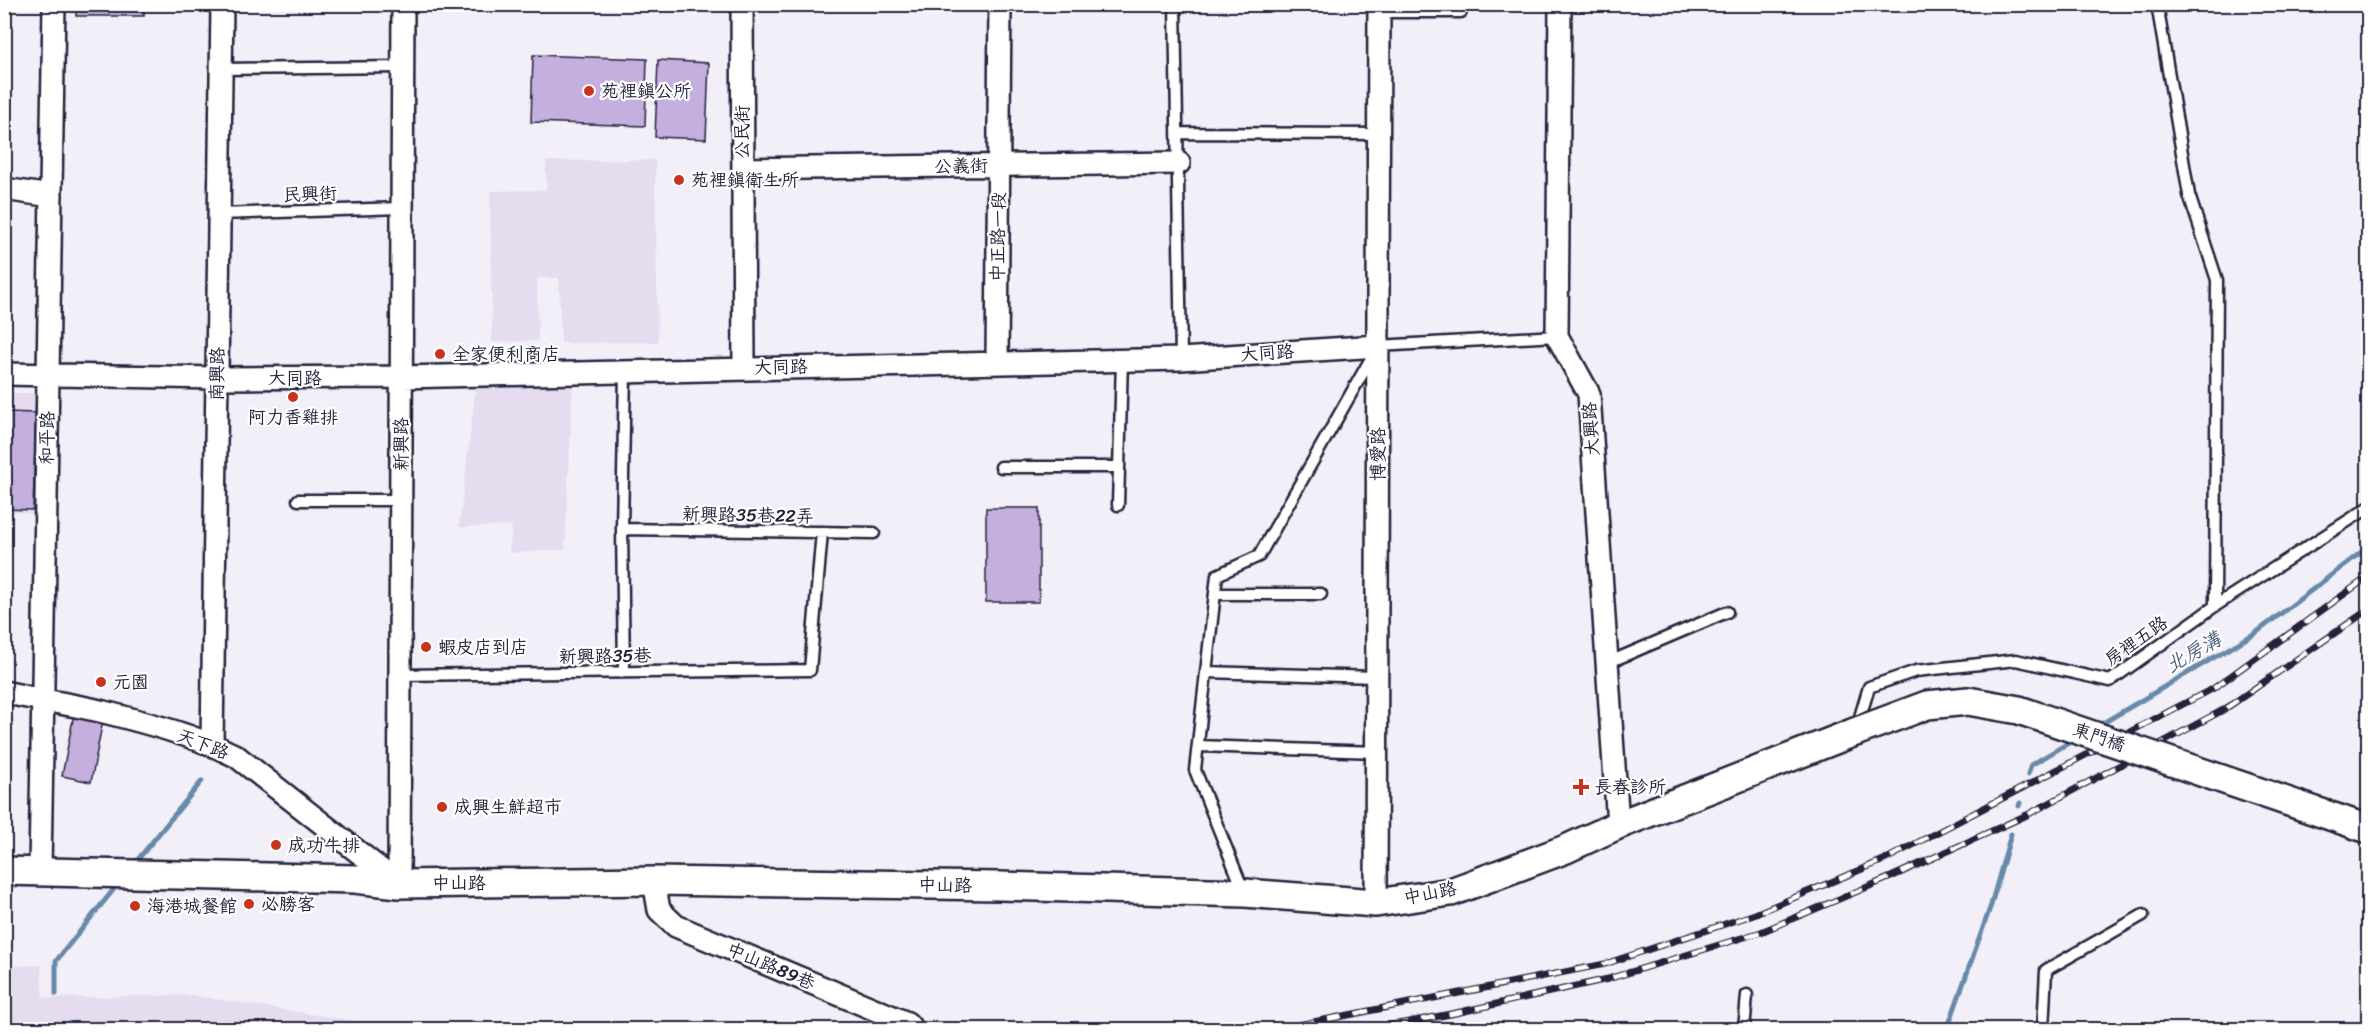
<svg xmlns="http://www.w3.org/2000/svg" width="2373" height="1034" viewBox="0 0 2373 1034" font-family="Sriracha,'LXGW WenKai TC',sans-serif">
<rect width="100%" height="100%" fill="#f3eff8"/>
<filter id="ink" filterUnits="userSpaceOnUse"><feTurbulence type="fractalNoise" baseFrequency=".0167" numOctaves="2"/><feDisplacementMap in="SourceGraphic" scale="12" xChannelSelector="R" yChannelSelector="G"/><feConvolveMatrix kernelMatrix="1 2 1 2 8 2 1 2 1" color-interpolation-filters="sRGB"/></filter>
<g filter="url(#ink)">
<path fill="#e5dcf0" d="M655,160L658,342L561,343L559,278H537L538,341L492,342L490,191L546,190V161Z
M573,382L565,550L509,553L512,526L459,527L476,384Z
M5,393H38V514L5,511Z
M41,965L43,998L191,995L404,1029H5V966Z"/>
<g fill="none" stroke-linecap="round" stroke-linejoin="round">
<path stroke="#668aaa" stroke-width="5" d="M2098,726L2257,632L2368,547
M2028,774L2031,765L2077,738
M2019,806L2020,803
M139,858L202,781
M56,994V961L114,889
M1947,1030L1991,905L2011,834"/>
</g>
<path fill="#c4afde" stroke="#22223b" stroke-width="1.5" d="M76,4H144V16H76Z
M533,55L647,59L645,126L531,122Z
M658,60L709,63L706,139L655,137Z
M4,412L36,413L33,510L4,509Z
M986,508H1039V602H986Z
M75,709L104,715L91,782L62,776Z"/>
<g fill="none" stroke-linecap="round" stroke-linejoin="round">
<defs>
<path id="service" d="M1175,4L1181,359
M2157,4L2189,195L2217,280L2215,606
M1379,12H1461
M221,69L403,67
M1178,133L1379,134
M220,214L402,208
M1001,467H1119
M298,500H401
M1118,505L1122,360
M622,529L874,533
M1215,594H1321
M1607,663L1727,612
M624,672L622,529L625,371
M1206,672L1377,677
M400,675L810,670L822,532
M1857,727L1869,687L1916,671L2016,660L2110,681L2215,606L2368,508
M1198,746L1377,752
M1244,892L1195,770L1217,575L1259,556L1378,346L1557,336
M1744,1030L1747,995
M2043,1030L2046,970L2143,915"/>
<path id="minor" d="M742,4L744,368
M1560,4L1557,336L1589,394L1618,825
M743,169L1179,163
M4,189L51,196
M997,362L1000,4
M4,374L217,378L402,377L1181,359L1378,346
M4,692C38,700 72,704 104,712C148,723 196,736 236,756L399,884
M212,744L222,4
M40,871L54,4
M654,881L659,910L676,926L907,1023L913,1030
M399,884L403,4
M1376,903L1379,4"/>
<path id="tertiary" d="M2339,819L2368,829
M4,871L355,879L399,884L654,881L1000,886L1245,893L1376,903L1451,892L1566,849L1618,825L1855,732"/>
</defs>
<use href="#service" stroke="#22223b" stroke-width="15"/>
<use href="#minor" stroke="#22223b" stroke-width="26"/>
<use href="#tertiary" stroke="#22223b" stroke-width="32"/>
<use href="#service" stroke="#fff" stroke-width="10"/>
<use href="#minor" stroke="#fff" stroke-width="21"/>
<use href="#tertiary" stroke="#fff" stroke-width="27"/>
<defs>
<path id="rail" d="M1273,1030L1605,964L1755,914L1886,859L2214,688L2368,577
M1366,1030L1456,1013L1608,979L1761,932L1891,877L2027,815L2225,709L2368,610"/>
</defs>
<use href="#rail" stroke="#22223b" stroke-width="7"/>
<use href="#rail" stroke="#fff" stroke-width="4.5" stroke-dasharray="14" stroke-linecap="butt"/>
<defs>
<path id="tertiary-bridge" d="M1855,732L1927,705L1968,701L2019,710L2339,819"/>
</defs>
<use href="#tertiary-bridge" stroke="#22223b" stroke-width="32" stroke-linecap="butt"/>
<use href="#tertiary-bridge" stroke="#fff" stroke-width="27"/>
</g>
</g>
<g fill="#c8321e" stroke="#fff" stroke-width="2">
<circle cx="589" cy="91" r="6"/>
<circle cx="679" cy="180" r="6"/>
<circle cx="440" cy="354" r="6"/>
<circle cx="293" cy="397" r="6"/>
<circle cx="426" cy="647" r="6"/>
<circle cx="101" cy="682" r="6"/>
<path d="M1578 778h6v6h6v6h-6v6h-6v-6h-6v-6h6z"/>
<circle cx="442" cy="807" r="6"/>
<circle cx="276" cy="845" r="6"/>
<circle cx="249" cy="904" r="6"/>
<circle cx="135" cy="906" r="6"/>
</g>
<g text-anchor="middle" stroke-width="4.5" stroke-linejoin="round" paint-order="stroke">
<g font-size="18" fill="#22223b" stroke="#fff" text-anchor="start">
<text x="601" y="97">苑裡鎮公所</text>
<text x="691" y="186">苑裡鎮衛生所</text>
<text x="452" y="360">全家便利商店</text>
<text x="293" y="423" text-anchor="middle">阿力香雞排</text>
<text x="438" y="653">蝦皮店到店</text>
<text x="113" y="688">元園</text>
<text x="1594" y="793">長春診所</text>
<text x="454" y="813">成興生鮮超市</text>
<text x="288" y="851">成功牛排</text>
<text x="261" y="910">必勝客</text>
<text x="147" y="912">海港城餐館</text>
</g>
<g font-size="18" fill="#22223b" stroke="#fff">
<text transform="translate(742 132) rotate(-90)" y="6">公民街</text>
<text transform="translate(961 166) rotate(-1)" y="6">公義街</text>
<text transform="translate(310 194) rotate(-2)" y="6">民興街</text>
<text transform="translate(998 237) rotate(-89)" y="6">中正路一段</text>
<text transform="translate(1267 353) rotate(-4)" y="6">大同路</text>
<text transform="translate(781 367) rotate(-1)" y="6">大同路</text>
<text transform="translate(217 374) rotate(-89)" y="6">南興路</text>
<text x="295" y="384">大同路</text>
<text transform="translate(1591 429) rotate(-94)" y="6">大興路</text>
<text transform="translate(47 438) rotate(-89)" y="6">和平路</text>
<text transform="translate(401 444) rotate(-90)" y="6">新興路</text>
<text transform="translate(1378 454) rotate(-90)" y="6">博愛路</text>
<text transform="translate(748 515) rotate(1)" y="6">新興路35巷22弄</text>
<text transform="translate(2136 641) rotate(-35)" y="6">房裡五路</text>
<text transform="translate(605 656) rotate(-1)" y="6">新興路35巷</text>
<text transform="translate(2099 737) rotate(19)" y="6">東門橋</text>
<text transform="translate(203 744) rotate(21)" y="6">天下路</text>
<text x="459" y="889">中山路</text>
<text transform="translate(945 885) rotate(1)" y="6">中山路</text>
<text transform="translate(1430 893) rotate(-11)" y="6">中山路</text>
<text transform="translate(771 966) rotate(23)" y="6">中山路89巷</text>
</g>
<g font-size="20" font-style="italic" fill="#4a5f7c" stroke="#fff">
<text transform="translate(2193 652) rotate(-30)" y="7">北房溝</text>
</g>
</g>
<rect width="2373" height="1034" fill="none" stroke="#fff" stroke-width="24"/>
<rect x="12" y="12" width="2349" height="1010" fill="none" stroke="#22223b" stroke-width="2" filter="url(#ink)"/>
</svg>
